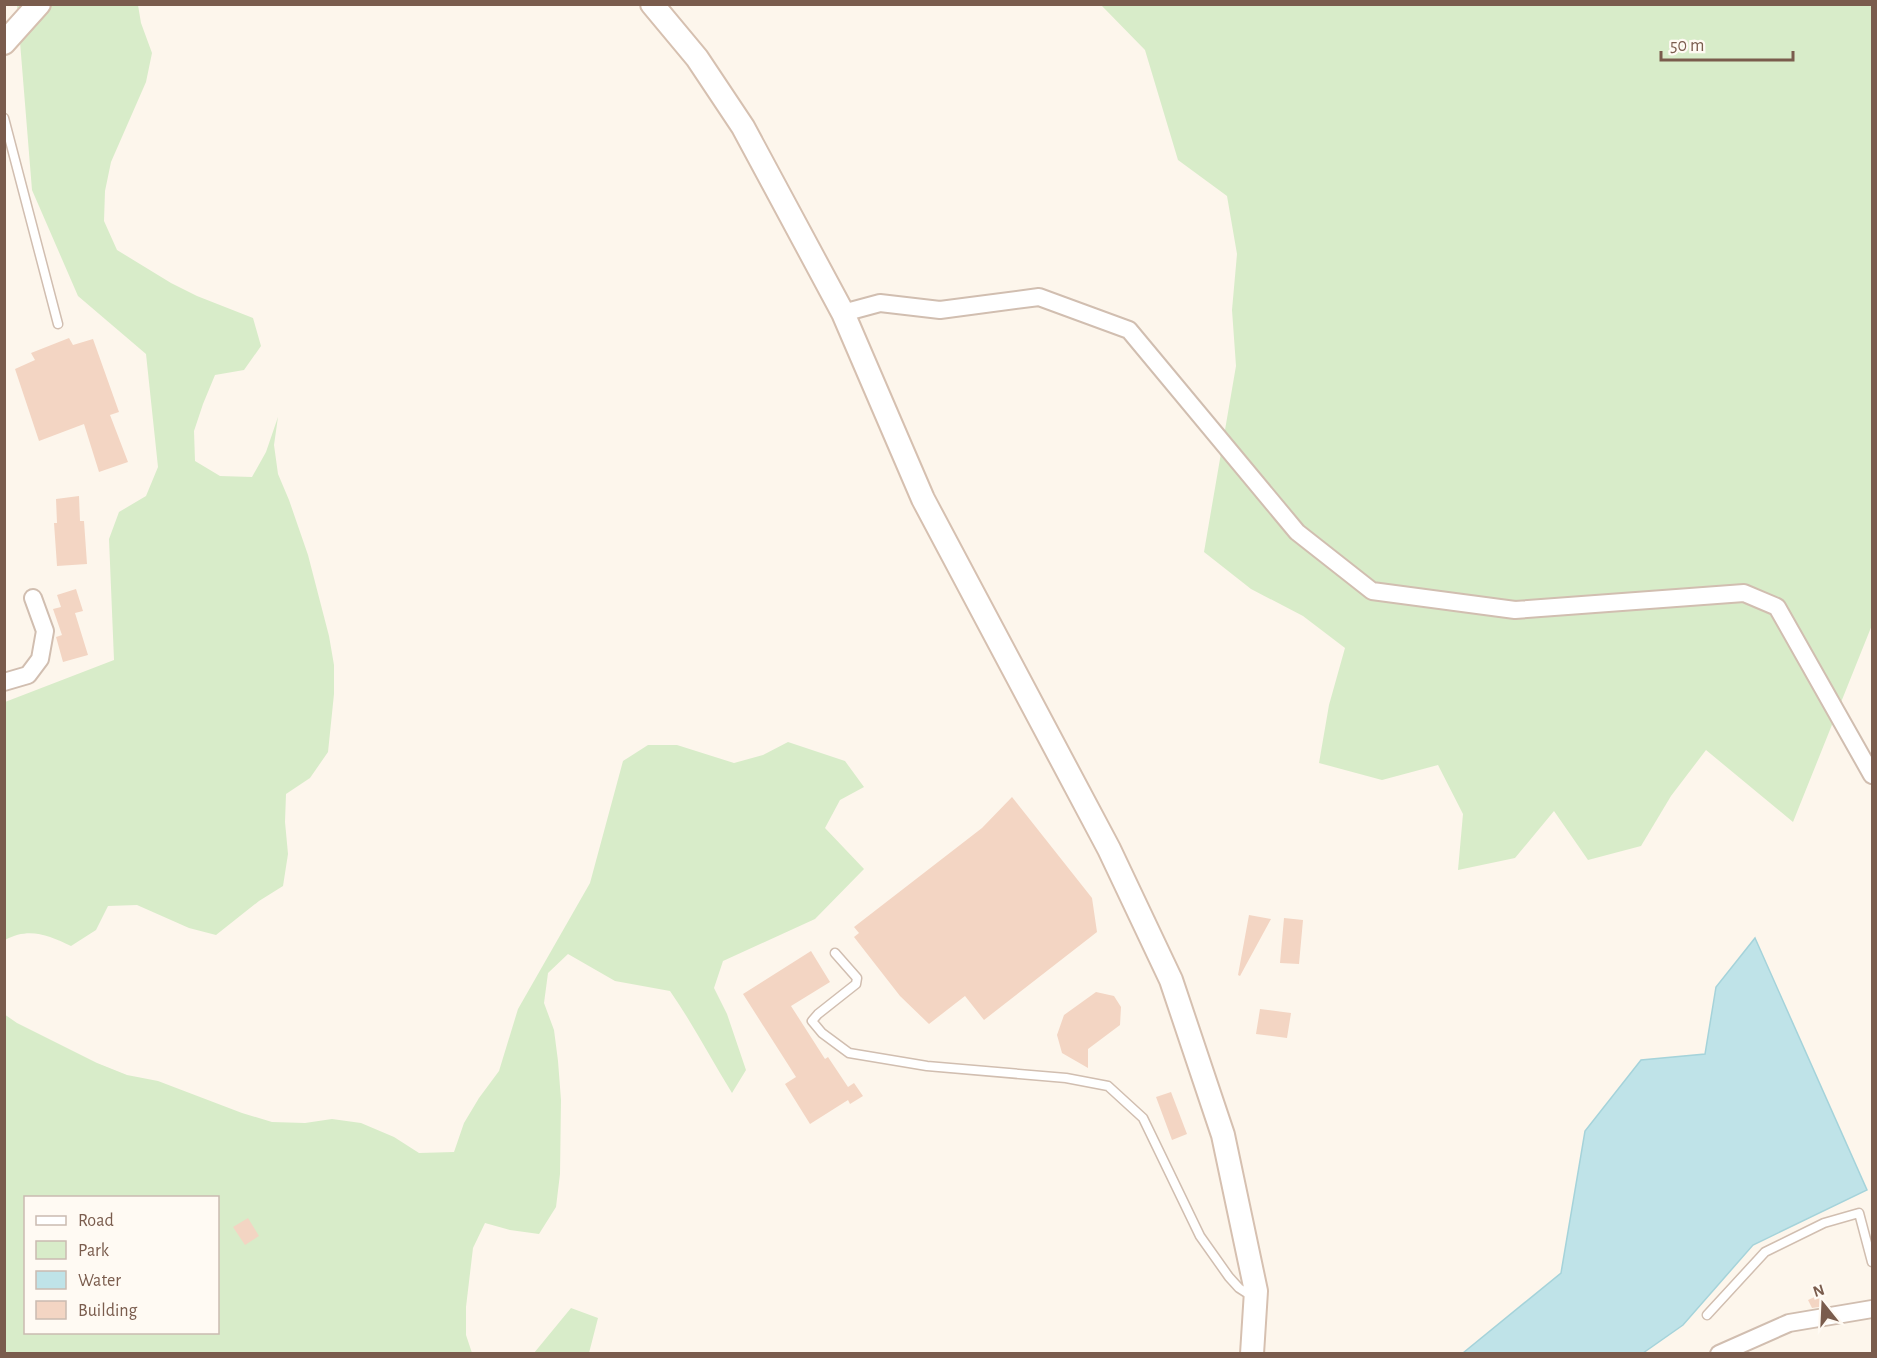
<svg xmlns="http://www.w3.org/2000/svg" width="1877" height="1358" viewBox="0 0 1877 1358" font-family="'Alegreya Sans',sans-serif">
<rect width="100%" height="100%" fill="#fdf6ec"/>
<path fill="#d8ecc9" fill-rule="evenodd" d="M17,5H138L141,23L152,53L146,82L111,162L105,191L104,221L117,250L171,283L197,296L253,318L261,346L244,370L215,375L203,404L194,431L195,461L220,476L252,477L266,452L278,417L274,445L278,474L289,500L308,555L329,636L334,665V694L328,752L310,778L286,794L285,822L288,854L283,886L259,901L216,935L189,928L137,905L108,906L96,930L71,946C48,935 29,927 5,940V702L114,660L109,539L119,512L146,496L158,467L146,354L78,296L32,190Z
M1094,5H1872V625L1793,822L1706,750L1671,796L1641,846L1588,860L1554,811L1515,858L1458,870L1463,814L1438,765L1382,780L1319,763L1329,705L1345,648L1303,616L1251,589L1204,552L1236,366L1232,310L1237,254L1227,196L1178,160L1145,50L1102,6Z
M788,742L845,761L864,787L840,800L825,828L864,869L815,919L723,961L714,988L727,1014L746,1070L732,1093C711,1059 693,1024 670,991L615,981L568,954L548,973L544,1003L554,1030L558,1061L561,1100L560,1174L556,1207L539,1234L510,1230L485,1223L473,1248L466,1307V1335L472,1353H5L4,1014L17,1023L97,1063L127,1075L158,1081L242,1113L272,1122L305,1123L332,1119L361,1123L394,1137L419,1153L454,1152L464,1123L479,1098L499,1071L518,1009L590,883L623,761L648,745H677L734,763L763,755ZM26,1198H218V1332H26Z
M571,1308L598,1318L589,1353H534Z"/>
<path fill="#bfe3e8" stroke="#a5d3da" stroke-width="1.5" d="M1755,938L1867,1190L1753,1245L1683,1325L1643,1353H1463L1561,1273L1585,1131L1641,1060L1705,1054L1716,987Z"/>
<path fill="#f3d5c3" d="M69,338L73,345L93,339L119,412L110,415L128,462L99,472L84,424L39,441L15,369L35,360L31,353Z
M79,496L80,521H84L87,564L57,566L54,523H57L56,499Z
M76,589L83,611L75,613L88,655L63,662L56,637L62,635L53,609L61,607L57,595Z
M1012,797L1092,898L1097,932L984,1020L965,996L929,1024L900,996L854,937L859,933L854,927L982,828Z
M1249,915L1271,919L1240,976L1238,975Z
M1284,918L1303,920L1299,964L1280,963Z
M811,951L830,982L791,1006L825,1059L828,1057L848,1087L854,1083L863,1096L850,1104L848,1100L810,1124L785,1084L796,1077L743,994Z
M1096,992L1114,996L1121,1007L1120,1025L1088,1049V1068L1062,1053L1057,1035L1064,1015Z
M1260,1009L1291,1013L1287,1038L1256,1034Z
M1171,1092L1187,1134L1172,1140L1156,1097Z
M248,1218L259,1236L245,1245L233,1227Z
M1821,1294L1826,1306L1812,1308L1808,1300Z"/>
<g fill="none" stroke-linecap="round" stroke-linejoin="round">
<defs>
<path id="lane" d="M4,118L58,324
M835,953L857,978L856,984L818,1014L812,1021L822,1033L849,1053L927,1066L1066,1078L1108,1086L1143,1118L1200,1236L1229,1277L1239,1288L1253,1297
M1707,1315L1765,1252L1824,1223L1859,1213L1872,1262"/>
<path id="street" d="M843,313L880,303L940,310L1039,297L1129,330L1297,532L1372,591L1515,610L1744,593L1777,607L1872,775
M4,682L28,675L40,659L45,631L33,598
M1719,1354L1789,1323L1872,1309"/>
<path id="secondary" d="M652,4L697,58L743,127L843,313L923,499L1109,849L1171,980L1223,1135L1256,1291L1252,1354
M4,43L39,4"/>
</defs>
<use href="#lane" stroke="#d1beb0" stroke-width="11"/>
<use href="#street" stroke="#d1beb0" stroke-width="20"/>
<use href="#secondary" stroke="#d6c0b0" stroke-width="26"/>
<use href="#lane" stroke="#fff" stroke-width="8"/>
<use href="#street" stroke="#fff" stroke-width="16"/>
<use href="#secondary" stroke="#fff" stroke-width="22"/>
</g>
<rect width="1877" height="1358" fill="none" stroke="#7a5c4d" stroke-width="12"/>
<rect x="24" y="1196" width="195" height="138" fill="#fffaf3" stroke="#cabbb1" stroke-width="1.5"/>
<rect x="36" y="1216" width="30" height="9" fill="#ffffff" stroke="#cabbb1" stroke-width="1.5"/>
<text x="78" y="1226" font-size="18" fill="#7a5c4d">Road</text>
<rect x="36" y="1241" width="30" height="18" fill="#d8ecc9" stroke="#cabbb1" stroke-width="1.5"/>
<text x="78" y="1256" font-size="18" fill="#7a5c4d">Park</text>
<rect x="36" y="1271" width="30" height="18" fill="#bfe3e8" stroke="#cabbb1" stroke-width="1.5"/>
<text x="78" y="1286" font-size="18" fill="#7a5c4d">Water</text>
<rect x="36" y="1301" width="30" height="18" fill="#f3d5c3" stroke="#cabbb1" stroke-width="1.5"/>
<text x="78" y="1316" font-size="18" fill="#7a5c4d">Building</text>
<g transform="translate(1823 1304) rotate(342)" stroke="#fffaf3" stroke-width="4.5" paint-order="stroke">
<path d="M0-4.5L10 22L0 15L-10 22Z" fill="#7a5c4d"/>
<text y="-9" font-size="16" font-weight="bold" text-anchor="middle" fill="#7a5c4d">N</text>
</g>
<path d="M1661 51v9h132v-9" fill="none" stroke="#7a5c4d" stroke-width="3"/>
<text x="1670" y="51" font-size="18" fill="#7a5c4d" stroke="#fffaf3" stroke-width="4.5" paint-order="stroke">50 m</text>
</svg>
